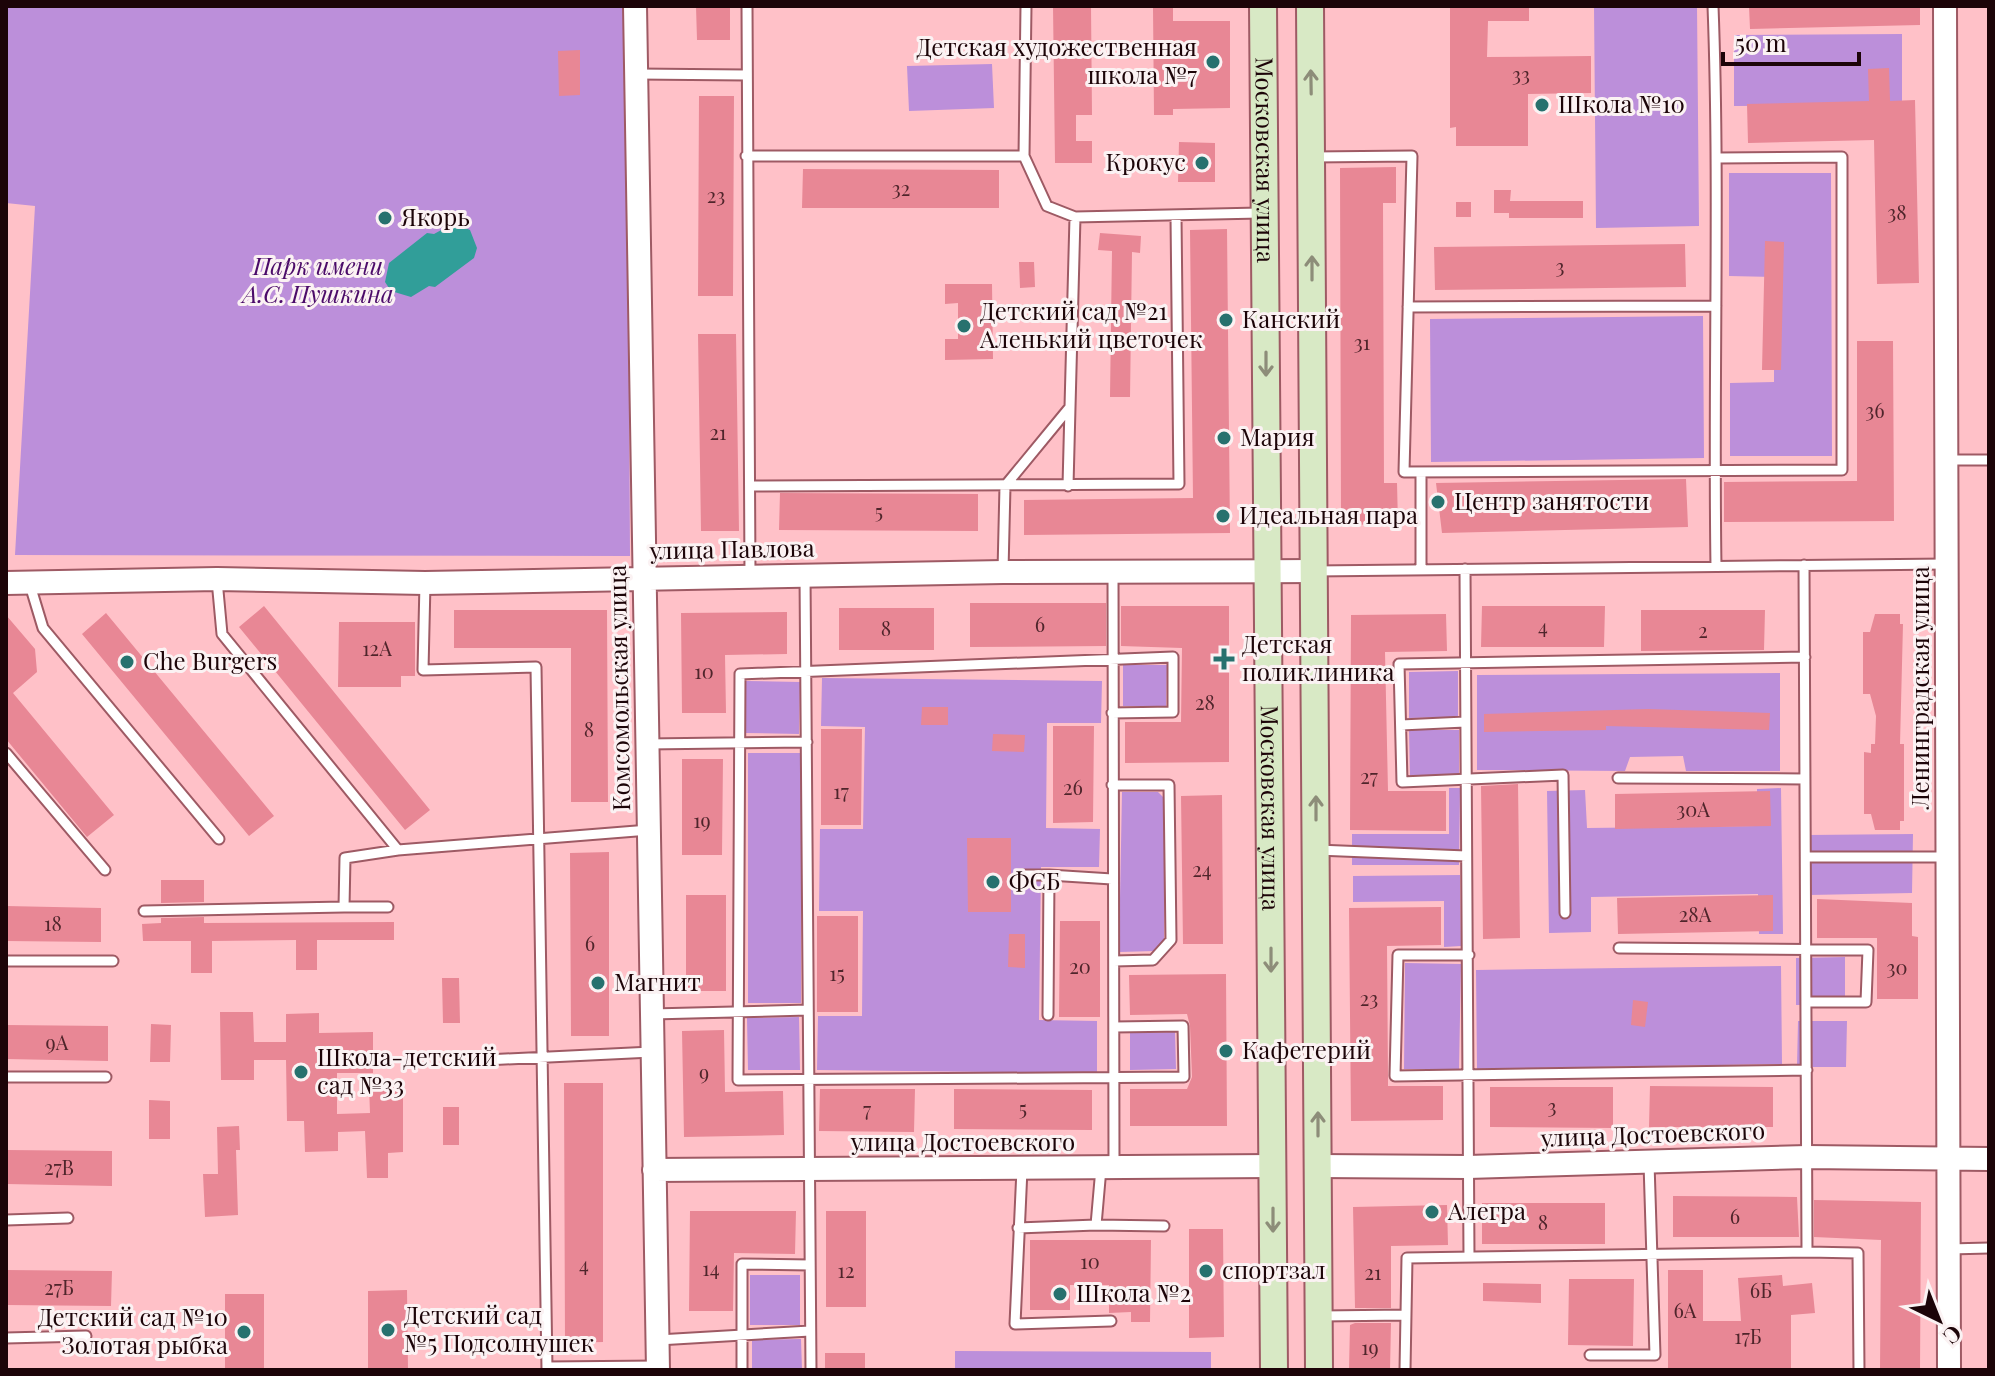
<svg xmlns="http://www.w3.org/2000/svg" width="1995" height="1376" viewBox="0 0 1995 1376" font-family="'Playfair Display',serif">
<rect width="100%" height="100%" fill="#ffc1c8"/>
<path fill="#bc8fda" d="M6,6H627L630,556L15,555L35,206L6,203Z
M1594,6H1697L1699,226L1596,228Z
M1902,34V105L1734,106V35Z
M992,64L994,108L909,111L907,66Z
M1729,173H1831L1832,456H1730V383L1774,382V277L1729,276Z
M1703,316L1704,458L1431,462L1430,319Z
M1123,665H1167L1166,706H1123Z
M1458,671V717L1409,718V672Z
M1780,673V771H1686L1683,756L1630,757L1625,771L1477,770V675Z
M822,678L1102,681L1101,723H1047L1046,828L1100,829L1099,867H1041L1039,1020L1097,1021V1073L817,1070L818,1016H862L863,911H819L820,829H863L865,727L821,726Z
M746,681L800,682L799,734L745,733Z
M1409,730H1459V775L1410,776Z
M748,753H801V1003H748Z
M1449,788H1460L1459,865H1352V834H1449Z
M1781,788L1783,934H1759L1758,894L1591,897V932L1549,933L1547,791L1585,790L1587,828L1757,826V789Z
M1122,792H1158L1166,800L1164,941L1155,951L1119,952Z
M1913,834L1912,893L1809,895L1808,835Z
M1460,875L1461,946L1444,947V901L1353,902V876Z
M1845,957V1005H1796V958Z
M1405,963L1461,964L1459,1069H1404Z
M1781,966L1782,1064L1477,1069L1476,970Z
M799,1017L800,1070H748L747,1018Z
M1798,1021H1847L1846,1067H1797Z
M1175,1032L1176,1069L1130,1070V1033Z
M750,1275H800V1325H750Z
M801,1339L802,1370H752V1340Z
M955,1351L1211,1352V1370H955Z"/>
<path fill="#319e99" d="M454,223L470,230L477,248L474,258L435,287L429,286L411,297L391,291L385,282L389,263L427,233L434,234Z"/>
<path fill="#e88795" d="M696,6H730V40H697Z
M1053,6H1091L1092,115H1076V141H1092V163H1055Z
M1450,6H1529V21H1488L1487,57L1591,56V93L1528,94V146H1456V127L1450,128Z
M1749,6H1920V25L1750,29Z
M1153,8H1173V21H1230V108L1173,109V115H1154Z
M580,50V95L559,96L558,51Z
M1889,68L1890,101L1915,100L1919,283L1877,284L1874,140L1748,143L1747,104L1869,101L1868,69Z
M699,96H734L733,296H698Z
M1179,142L1215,143V182H1178Z
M1396,167V203H1383L1384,483H1397L1398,524L1341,525L1340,168Z
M803,169L999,170V208H802Z
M1494,190H1511L1510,201H1583V218H1509V213H1494Z
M1456,202H1471V217H1456Z
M1227,229L1230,533L1024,535V500L1193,498L1190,230Z
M1100,233L1141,236L1140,253L1132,252L1130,397H1110L1112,251L1098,250Z
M1765,241L1784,242L1781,370H1762Z
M1685,244L1686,287L1435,290L1434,247Z
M1019,262H1034L1035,287L1020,288Z
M945,284H992L993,359L945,360V339H958V303L945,304Z
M698,334H736L739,531H701Z
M1857,341H1893L1894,521L1724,522V482L1857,481Z
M1686,479L1688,527L1442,533L1436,483Z
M780,493L978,494V531L779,530Z
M970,603H1106V646L970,647Z
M264,606L430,810L405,830L239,627Z
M1121,606H1229V762L1125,763V722H1181L1182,648L1121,646Z
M1482,606H1605L1604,647H1481Z
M839,608H934V650H839Z
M454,610H607L608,802H571V648H454Z
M1641,610H1765L1764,650L1641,651Z
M787,612V654L725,655L726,713H682L681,613Z
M106,613L274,816L249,836L82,634Z
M1446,614L1447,651L1385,652L1388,791H1446V831L1350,830L1351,615Z
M1875,614H1900V624H1903L1900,744H1904V821H1900V830H1875L1871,814H1864V752L1871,753V744H1875L1876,716L1870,694H1863V632H1870Z
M6,615L35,649L37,672L13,693L114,815L87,837L6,739Z
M339,622H415V676H401V687H338Z
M922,707H948V725H921Z
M1648,709L1770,713L1769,730L1606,726V730L1484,732V714Z
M1053,726H1094L1093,822L1053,823Z
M821,729H862L861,825H821Z
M993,734L1025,735L1024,752L992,751Z
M682,759H723L722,855H682Z
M1518,784L1520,938L1483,939L1481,786Z
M1770,791L1771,826L1615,829V794Z
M1222,795L1223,944H1183L1181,796Z
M967,838H1011V912H968Z
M609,852V1036H571L570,853Z
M161,880H204V902L161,903Z
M686,895H726V991H686Z
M1773,895V931L1618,934L1617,898Z
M1817,899L1912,903V936L1918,937V999H1877V938H1817Z
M6,906L101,908V942L6,941Z
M1441,907V945L1387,946L1388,1076V1086H1443V1120L1351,1121L1349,908Z
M817,916H858V1012H817Z
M204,917V923L394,922V940H317V970H296V940L212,941V973H191V941H143L142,924L161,923V918Z
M1060,921H1100V1017H1059Z
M1009,934H1025V968L1008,967Z
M1226,974L1227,1126H1130V1089H1187L1192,1077L1190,1026L1187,1014L1130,1015L1129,975Z
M442,978H459L460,1023H443Z
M1633,1000L1648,1002L1645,1027L1631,1025Z
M220,1012H253L254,1042H286V1014L319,1013V1033L373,1032V1073H337V1114L370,1113L369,1085L403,1084V1152L388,1153V1178H367L365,1131L338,1132V1151L305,1152L304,1121H287L286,1060H254V1080H221Z
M151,1024L171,1025L170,1062H150Z
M6,1025L108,1026V1061L6,1059Z
M724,1030L725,1092L783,1091L784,1135L684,1137L682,1031Z
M564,1083H603V1342L565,1343Z
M1650,1086L1773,1087V1127H1649Z
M1490,1087H1613V1128L1490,1127Z
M820,1089H915L914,1132L819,1131Z
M954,1089L1092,1090V1130L954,1129Z
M149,1100L170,1101V1139H149Z
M443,1107H459V1145H443Z
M239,1126L240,1150H236L238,1215L205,1217L203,1174H218L217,1127Z
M6,1150L112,1151V1186L6,1184Z
M1673,1196L1797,1197L1799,1237H1673Z
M1814,1200L1921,1202L1920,1370H1880L1881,1240L1814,1237Z
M1482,1203H1605V1244H1482Z
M1447,1205L1448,1245L1391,1246V1308H1355L1353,1207Z
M690,1211H796L795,1254L734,1253L733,1311H689Z
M826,1211H866V1307H826Z
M1189,1229H1223L1224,1337L1189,1338Z
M1030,1240H1151L1150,1322H1131V1312L1109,1313V1285H1070V1310H1030Z
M6,1270L112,1271L111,1306L6,1305Z
M1668,1270H1703V1321H1741L1738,1278L1782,1275L1783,1286L1812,1283L1815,1313L1791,1315V1370H1668Z
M1569,1279H1634L1633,1346L1568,1345Z
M1483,1283L1541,1284V1303L1483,1301Z
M407,1290L408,1370H368V1291Z
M225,1294H264V1370H225Z
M1355,1323H1391L1390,1370H1349L1350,1325Z
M825,1353H865V1370H825Z"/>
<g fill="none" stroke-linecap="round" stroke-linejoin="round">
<defs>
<path id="service" d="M747,6L750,574
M1026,6L1024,156L1047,206L1075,217L1260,213
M1713,6C1720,193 1713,379 1716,566
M636,74L746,75
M746,156H1024
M1313,157L1412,156L1404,472L1842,470V157L1719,158
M1408,307L1716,306
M1948,460H1989
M1421,472V569
M752,486L1179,484L1176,217
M1068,486L1070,407
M1804,565L1807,1252
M1465,569L1469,1257
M1003,571L1005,486L1070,407L1075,217
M1314,571L1947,564
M1113,573L1114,1165
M805,575L811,1370
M217,580L222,634L398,850
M425,583L423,670L536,667L547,1370
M30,585L43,628L219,839
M1112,713L1173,712V657L740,674L738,1080L1184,1077L1183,1026L1115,1027
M1401,725L1465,722
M647,744L807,742
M6,753L105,870
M1618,778L1805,779
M1112,785H1169L1171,940L1153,960L1114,961
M1317,850L1466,856
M1806,857H1946
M1020,875H1049
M344,907H388
M144,911L344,907L345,858L398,850L649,830
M1565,913L1563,775L1402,782L1399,664L1805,657
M1619,948L1868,950L1866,1002H1807
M1469,955H1398L1395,1076L1807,1070
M6,961H113
M652,1014L808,1010
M1048,1015L1049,875L1112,879
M486,1060L652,1052
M6,1077H106
M1101,1168L1096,1225L1164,1226
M1022,1169L1015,1324L1111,1321
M6,1220L68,1218
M1018,1228L1096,1225
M1949,1249L1989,1248
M1321,1316L1406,1315
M6,1338L86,1336
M658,1340L810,1331
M1590,1355H1655L1649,1163
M547,1367L658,1366
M742,1370V1264L810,1265
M1405,1370L1407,1258L1807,1252L1858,1253L1859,1370"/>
<path id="tertiary" d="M635,6L658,1370
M1945,6L1949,1370
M6,583L217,579L425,583L1003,572L1314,571
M1318,1166L1468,1167L1807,1157L1989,1159
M654,1170L1272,1166"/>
<g id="secondary">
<path id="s1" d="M1263,6L1274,1370"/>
<path d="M1310,6L1319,1370"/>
</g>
</defs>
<use href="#service" stroke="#9e5a64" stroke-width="13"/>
<use href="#tertiary" stroke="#9e5a64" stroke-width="26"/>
<use href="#secondary" stroke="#9e5a64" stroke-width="30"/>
<use href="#service" stroke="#fff" stroke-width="9"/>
<use href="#tertiary" stroke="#fff" stroke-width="22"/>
<use href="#secondary" stroke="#d8e9c5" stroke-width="26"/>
</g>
<defs><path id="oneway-shaft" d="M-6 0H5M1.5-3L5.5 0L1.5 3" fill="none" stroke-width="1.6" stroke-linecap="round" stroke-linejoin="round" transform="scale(2)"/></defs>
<g stroke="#8d8d79">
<use href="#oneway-shaft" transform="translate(1311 82) rotate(-91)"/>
<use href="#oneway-shaft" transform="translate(1312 268) rotate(-90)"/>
<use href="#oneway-shaft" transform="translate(1266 364) rotate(90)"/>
<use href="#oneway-shaft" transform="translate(1316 808) rotate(-90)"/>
<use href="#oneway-shaft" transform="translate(1271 960) rotate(90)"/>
<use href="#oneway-shaft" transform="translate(1318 1124) rotate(-90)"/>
<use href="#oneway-shaft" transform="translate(1273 1220) rotate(90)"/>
</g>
<g fill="#27716e" stroke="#fbf2f3" stroke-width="3">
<circle cx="1213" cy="62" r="8"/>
<circle cx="1542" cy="105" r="8"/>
<circle cx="1202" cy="163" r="8"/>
<circle cx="385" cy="218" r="8"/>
<circle cx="1226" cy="320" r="8"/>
<circle cx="964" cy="326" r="8"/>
<circle cx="1224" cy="438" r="8"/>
<circle cx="1438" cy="502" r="8"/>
<circle cx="1223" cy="516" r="8"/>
<path d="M1220 647h8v8h8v8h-8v8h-8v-8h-8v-8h8z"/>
<circle cx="127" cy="662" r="8"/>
<circle cx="993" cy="882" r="8"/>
<circle cx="598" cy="983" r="8"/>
<circle cx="1226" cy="1051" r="8"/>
<circle cx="301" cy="1072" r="8"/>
<circle cx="1432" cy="1212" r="8"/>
<circle cx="1206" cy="1271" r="8"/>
<circle cx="1060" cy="1294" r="8"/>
<circle cx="388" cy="1330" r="8"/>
<circle cx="244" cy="1332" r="8"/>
</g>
<g text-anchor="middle" stroke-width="6" stroke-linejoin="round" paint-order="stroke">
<g font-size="20" fill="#4f252b">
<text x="1521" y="82">33</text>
<text x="901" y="196">32</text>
<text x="716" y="203">23</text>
<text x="1897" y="220">38</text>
<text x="1560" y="274">3</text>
<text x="1362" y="350">31</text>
<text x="1875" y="418">36</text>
<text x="718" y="440">21</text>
<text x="879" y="519">5</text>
<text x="1040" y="632">6</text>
<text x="1543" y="634">4</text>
<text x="886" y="636">8</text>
<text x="1703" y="638">2</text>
<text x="377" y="656">12А</text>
<text x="704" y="679">10</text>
<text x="1205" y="710">28</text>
<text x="589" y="737">8</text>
<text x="1369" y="784">27</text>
<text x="1073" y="795">26</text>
<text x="841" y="799">17</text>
<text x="1693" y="817">30А</text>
<text x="702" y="828">19</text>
<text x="1202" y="877">24</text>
<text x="1695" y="922">28А</text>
<text x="53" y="931">18</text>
<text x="590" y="951">6</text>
<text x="1080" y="974">20</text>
<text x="1897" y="975">30</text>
<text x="837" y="981">15</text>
<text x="1369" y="1006">23</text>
<text x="57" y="1050">9А</text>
<text x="704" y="1080">9</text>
<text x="1552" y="1114">3</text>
<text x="1023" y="1116">5</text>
<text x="867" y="1117">7</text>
<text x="59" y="1175">27В</text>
<text x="1735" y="1224">6</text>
<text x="1543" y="1230">8</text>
<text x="1090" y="1269">10</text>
<text x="584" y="1272">4</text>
<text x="711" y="1276">14</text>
<text x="846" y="1278">12</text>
<text x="1373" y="1280">21</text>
<text x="59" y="1295">27Б</text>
<text x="1761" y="1298">6Б</text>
<text x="1685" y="1318">6А</text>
<text x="1748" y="1344">17Б</text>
<text x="1370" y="1355">19</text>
</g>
<g font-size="24" fill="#1c0408" stroke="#fbf2f3" text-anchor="start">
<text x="1197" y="56" text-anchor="end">Детская художественная<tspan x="1197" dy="28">школа №7</tspan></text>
<text x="1558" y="113">Школа №10</text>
<text x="1186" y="171" text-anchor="end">Крокус</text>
<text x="401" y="226">Якорь</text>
<text x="980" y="320">Детский сад №21<tspan x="980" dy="28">Аленький цветочек</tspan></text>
<text x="1242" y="328">Канский</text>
<text x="1240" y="446">Мария</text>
<text x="1454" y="510">Центр занятости</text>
<text x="1239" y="524">Идеальная пара</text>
<text x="1242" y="653">Детская<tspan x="1242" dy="28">поликлиника</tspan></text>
<text x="143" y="670">Che Burgers</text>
<text x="1009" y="890">ФСБ</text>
<text x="614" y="991">Магнит</text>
<text x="1242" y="1059">Кафетерий</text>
<text x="317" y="1066">Школа-детский<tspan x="317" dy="28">сад №33</tspan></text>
<text x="1448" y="1220">Алегра</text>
<text x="1222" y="1279">спортзал</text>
<text x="1076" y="1302">Школа №2</text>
<text x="404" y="1324">Детский сад<tspan x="404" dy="28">№5 Подсолнушек</tspan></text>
<text x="228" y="1326" text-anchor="end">Детский сад №10<tspan x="228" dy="28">Золотая рыбка</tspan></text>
</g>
<g font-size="24" fill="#1c0408" stroke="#fbf2f3">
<text dy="8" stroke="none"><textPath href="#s1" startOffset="154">Московская улица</textPath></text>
<text transform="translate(732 550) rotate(-1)" y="8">улица Павлова</text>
<text transform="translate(620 688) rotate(-91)" y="8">Комсомольская улица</text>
<text transform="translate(1921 688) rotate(-90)" y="8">Ленинградская улица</text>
<text dy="8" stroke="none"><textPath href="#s1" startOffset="802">Московская улица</textPath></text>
<text transform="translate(1653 1135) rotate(-2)" y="8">улица Достоевского</text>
<text x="963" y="1151">улица Достоевского</text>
</g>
<g font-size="24" font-style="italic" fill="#4b0b69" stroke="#fbf2f3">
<text x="318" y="275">Парк имени<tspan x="318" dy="28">А.С. Пушкина</tspan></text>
</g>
</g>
<rect width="1995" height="1376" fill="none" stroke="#1c0408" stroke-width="16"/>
<g transform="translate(1939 1320) rotate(137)" stroke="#fbf2f3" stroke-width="6" paint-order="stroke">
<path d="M0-6L14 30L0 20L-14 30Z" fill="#1c0408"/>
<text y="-12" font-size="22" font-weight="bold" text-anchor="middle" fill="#1c0408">С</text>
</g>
<path d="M1723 52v12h136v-12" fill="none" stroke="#1c0408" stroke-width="4"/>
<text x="1735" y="52" font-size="24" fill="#1c0408" stroke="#fbf2f3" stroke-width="6" paint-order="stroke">50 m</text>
</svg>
